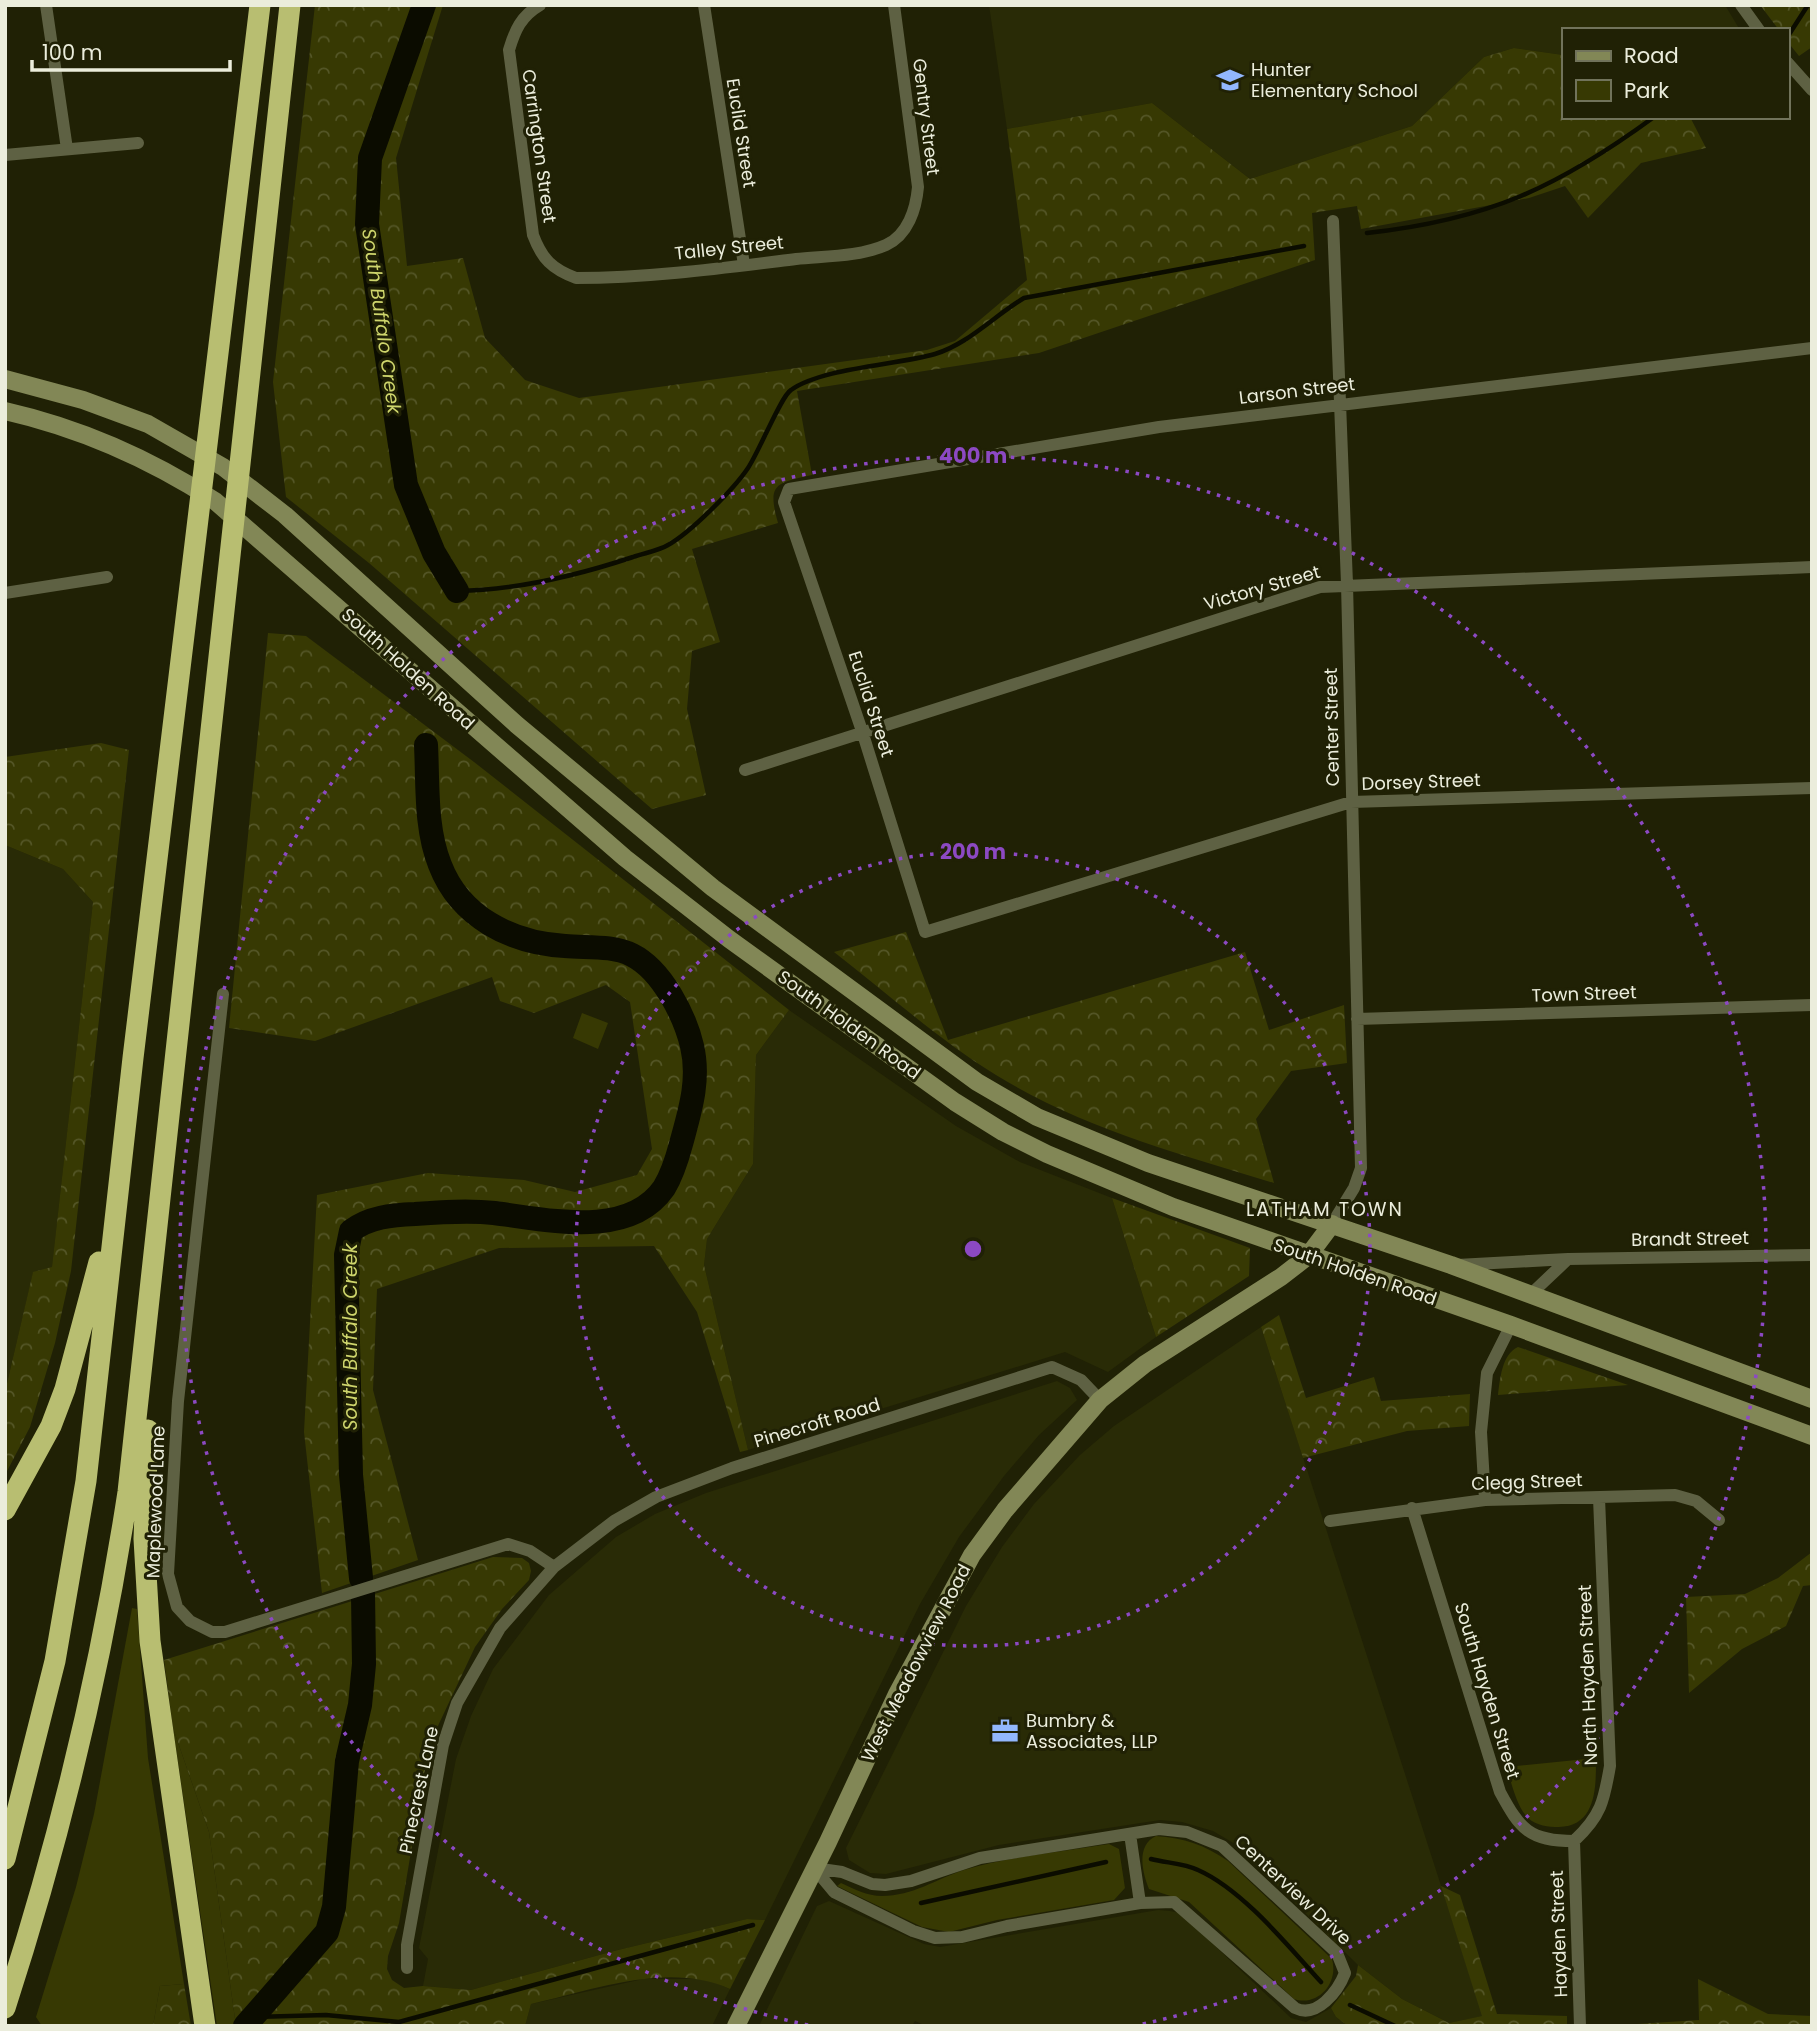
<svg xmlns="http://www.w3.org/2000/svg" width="1817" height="2031" viewBox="0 0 1817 2031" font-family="Poppins,sans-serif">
<defs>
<pattern id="forest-crowns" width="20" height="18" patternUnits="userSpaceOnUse" patternTransform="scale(1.75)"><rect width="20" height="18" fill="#373903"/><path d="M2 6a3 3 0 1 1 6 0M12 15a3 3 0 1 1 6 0" fill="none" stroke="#545627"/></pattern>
</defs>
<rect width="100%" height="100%" fill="#202105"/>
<path fill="#292b06" d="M989,5H1725L1740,30H1563V55L1514,48L1484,57L1412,126L1250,179L1152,103L1007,129Z
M5,845L63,869L93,902L52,1268L33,1273L5,1392Z
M789,1010L956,1126L1020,1162L1112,1198L1156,1337L1108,1372L1065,1352L748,1450L704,1265L707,1239L753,1164L756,1055Z
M1261,1327L1483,2016L1449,2023L1402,1999L1358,1965L1235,1844L1213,1831L1182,1822L1160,1820L999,1845L886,1874L870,1873L849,1860L846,1848L966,1606L1002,1547L1034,1504L1080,1455L1114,1426Z
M1057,1381L1070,1388L1077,1400L1039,1435L1004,1476L959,1537L920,1604L765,1920L747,1919L614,1951L471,1990L423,1986L428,1959L419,1948L456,1759L471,1716L493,1669L549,1595L616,1537L655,1514L706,1493Z
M829,1901L924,1944L940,1947L1158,1910L1170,1911L1180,1913L1196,1928L1291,2018L1306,2022L1331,2008L1336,2017L1348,2026H926L915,2021L912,2026H759L817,1906Z
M643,1979H707L730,1989L712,2026H525L531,2004Z"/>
<path fill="#373903" d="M582,1013L608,1023L598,1049L573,1038Z
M132,1608L137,1609L148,1758L184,1984L160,1986L153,2026H42L36,2017L76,1887L94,1814Z
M173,1728L209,1832L236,2026H217Z
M1596,1758C1596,1786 1597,1826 1559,1827C1548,1827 1537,1826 1528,1818C1516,1806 1512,1783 1506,1767Z
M1156,1836C1184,1838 1205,1845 1228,1861L1332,1959C1339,1983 1318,2007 1294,1999L1189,1902L1149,1889C1142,1872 1136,1845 1156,1836Z
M1109,1844L1119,1849L1125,1888L1114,1900L997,1920L949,1932L922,1927L837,1886L841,1883C854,1889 867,1896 882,1896C913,1896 936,1879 964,1870C1011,1856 1061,1852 1109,1844Z"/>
<path fill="url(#forest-crowns)" d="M315,5H443L396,158L407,266L463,258L485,338L525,380L579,398L927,350L955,341L1027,280L1007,129L1152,103L1250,179L1412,126L1484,57L1514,48L1563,55V117H1690L1706,148L1641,163L1588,218L1565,186L1529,198L1361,229L1357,206L1312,213L1315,260L1039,353L797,391L812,475C775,483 767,484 778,523L692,549L720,642L692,651L687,709L706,795L652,809L369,563L286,497L273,382Z
M1760,5H1812V47L1799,56L1787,41V30H1779Z
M268,633L306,636L474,762L789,1010L756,1055L753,1164L707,1239L704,1265L748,1450L740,1452L697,1312L654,1246L499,1248L377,1289L373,1390L418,1560L322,1593L304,1432L317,1195L428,1173L524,1180L575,1192L637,1175L652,1149L630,1002L606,985L534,1013L500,1001L492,977L315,1041L229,1028Z
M101,743L129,750L71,1271L55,1343L30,1427L5,1475V1392L33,1272L52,1267L93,902L63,869L5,845V757Z
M906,932L948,1040L1245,952L1269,1030L1344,1005L1347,1063L1291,1071L1256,1119L1274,1183C1179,1154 1082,1128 996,1075C939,1040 887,993 834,952Z
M1112,1198L1250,1248L1249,1276L1156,1337Z
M1279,1315L1306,1398L1374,1377L1381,1401L1470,1394L1469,1426L1407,1431L1303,1458L1261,1327Z
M1518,1347L1628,1385L1498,1395C1500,1379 1502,1354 1518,1347Z
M1812,1552V1585L1803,1586L1786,1626L1742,1649L1689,1693L1686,1597L1745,1594L1778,1578Z
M493,1557L522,1558L529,1563L531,1571L529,1580L502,1609L475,1647L436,1730L424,1774L399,1923L388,1956L387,1969L392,1980L404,1988L423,1986L471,1990L614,1951L747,1919L765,1920L730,1989C669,1961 593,1990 531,2004L525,2026H236L209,1832L173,1728L164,1660Z
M1441,1886L1460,1895L1497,2014L1567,2016V2026H1348L1336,2017L1331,2008L1356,1976L1358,1965L1402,1999L1449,2023L1482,2016Z
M1698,1979L1768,2014L1812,2016V2026H1606L1699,2020Z
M184,1984L191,2026H153L160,1986Z"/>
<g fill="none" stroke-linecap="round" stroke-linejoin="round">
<path stroke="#0b0c00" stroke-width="4.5" d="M1790,33L1808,5
M1367,233C1487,220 1557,188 1654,117
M457,591C517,590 576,576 633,557C644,553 658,551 668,545C690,533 734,489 748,468C759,452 781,396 791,390C821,368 897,365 935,354C968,344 994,316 1024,298L1304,246
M1151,1859C1166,1863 1184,1863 1198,1870C1243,1890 1288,1946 1321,1982
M921,1903L1106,1862
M1350,2005L1395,2026
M252,2017L326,2015L399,2022L753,1925"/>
<path stroke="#0b0c00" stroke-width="24" d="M424,5L370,158L367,224L406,485L434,553L457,591
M361,1578L351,1475L346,1255L351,1231C369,1217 392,1215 415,1214C441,1212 469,1210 494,1213C545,1219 628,1240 664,1188C672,1175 677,1159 681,1144C690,1111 700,1080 692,1046C685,1016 662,970 632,955C612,945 587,948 565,946C511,943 460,917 440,865C425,828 428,783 426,745
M245,2026L327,1932L334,1907L347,1761L360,1705L364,1664L363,1594"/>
<path stroke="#5e6143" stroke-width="12" d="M46,5L67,149
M540,5C521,16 515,30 509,50L533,235C542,259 552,269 576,278C649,278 723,268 796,259C824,256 859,257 886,245C908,235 916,209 918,187L894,5
M704,5L744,265
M1741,5L1759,30
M1787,62L1812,90
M5,155L138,143
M1812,348L1159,427L789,489L784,502L862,731L925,932L1351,802L1812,788
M5,593L107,577
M745,770L1320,587L1812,567
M223,994L178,1401L168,1574L177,1607L190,1621L212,1632H225L508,1544L530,1551L554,1567
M1357,1019L1812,1005
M1332,1224L1354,1188L1361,1168L1347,584L1333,221
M1457,1265L1568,1259
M1531,1294L1568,1259L1812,1255
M1485,1500L1481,1432L1487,1373L1511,1325
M1412,1508L1500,1792C1520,1829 1529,1841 1574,1841
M1330,1521L1485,1500L1675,1495L1696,1501L1719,1520
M1159,1829L1187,1832L1222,1846L1337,1953L1345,1973C1338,1991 1317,2019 1295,2008L1174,1902L1140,1903L1007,1926L962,1937L935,1938L913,1931L834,1892L814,1868L842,1872L872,1884L885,1885L911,1881L980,1858Z
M1130,1834L1140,1903
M1574,1841C1601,1816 1604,1801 1610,1766L1599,1498
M1574,1841L1580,2026
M407,1968V1945L443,1745L457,1703L500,1628L554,1567L614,1521L656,1497L732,1468L1052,1367L1081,1380L1100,1400"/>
<path stroke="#828756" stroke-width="18" d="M5,379L83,400L148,424L223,467L285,515L517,725L713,888L977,1082L1037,1117L1148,1163L1451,1265L1812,1399
M5,411C80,428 150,459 215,501L625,858L729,939L955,1102L1003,1132L1047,1154L1173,1207L1511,1325L1812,1436
M736,2026L828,1842L897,1694L972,1555L1005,1510L1100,1400L1145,1364L1281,1277L1308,1256L1332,1224"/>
<path stroke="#b8be71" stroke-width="21" d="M148,1430L144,1539L150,1641L205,2026
M5,1510L51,1426L65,1389L99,1262
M5,1859L55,1661L86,1481L133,1058L260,5
M5,2008C60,1839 101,1669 128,1492L290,5"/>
</g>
<g fill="none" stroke="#8c49c3" stroke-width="3.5" stroke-dasharray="3.5 7">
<circle cx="973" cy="1249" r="397"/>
<path d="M808 2025A793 793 0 1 1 1138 2025"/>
</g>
<defs>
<symbol id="school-bare" viewBox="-9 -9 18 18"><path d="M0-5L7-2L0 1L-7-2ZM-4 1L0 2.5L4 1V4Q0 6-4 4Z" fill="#92b7fd" stroke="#202105" stroke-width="2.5" paint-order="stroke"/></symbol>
<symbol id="office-bare" viewBox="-9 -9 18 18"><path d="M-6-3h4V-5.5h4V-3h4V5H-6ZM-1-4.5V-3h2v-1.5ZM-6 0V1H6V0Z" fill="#92b7fd" stroke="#202105" stroke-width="2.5" paint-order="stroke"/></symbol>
</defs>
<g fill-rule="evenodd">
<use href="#school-bare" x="1211" y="61" width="38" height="38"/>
<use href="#office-bare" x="986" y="1712" width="38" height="38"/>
</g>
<g text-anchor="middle" stroke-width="6" stroke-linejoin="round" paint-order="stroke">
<g font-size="18" fill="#ebeddc" stroke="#202105" text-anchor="start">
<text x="1251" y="76">Hunter<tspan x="1251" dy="21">Elementary School</tspan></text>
<text x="1026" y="1727">Bumbry &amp;<tspan x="1026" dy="21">Associates, LLP</tspan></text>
</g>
<g font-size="18" fill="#ebeddc" stroke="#202105">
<text transform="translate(926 117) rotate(83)" y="6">Gentry Street</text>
<text transform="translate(741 133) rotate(81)" y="6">Euclid Street</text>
<text transform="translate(539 146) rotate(82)" y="6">Carrington Street</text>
<text transform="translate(729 248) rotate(-6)" y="6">Talley Street</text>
<text transform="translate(1297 391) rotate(-7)" y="6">Larson Street</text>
<text transform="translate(1262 588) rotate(-16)" y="6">Victory Street</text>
<text transform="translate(408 669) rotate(42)" y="6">South Holden Road</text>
<text transform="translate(871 704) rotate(72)" y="6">Euclid Street</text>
<text transform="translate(1332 727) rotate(-91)" y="6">Center Street</text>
<text transform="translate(1421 782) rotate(-2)" y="6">Dorsey Street</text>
<text transform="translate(1584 994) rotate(-2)" y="6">Town Street</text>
<text transform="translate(849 1025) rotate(36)" y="6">South Holden Road</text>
<text transform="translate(1690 1239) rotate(-1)" y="6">Brandt Street</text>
<text transform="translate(1355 1272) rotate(19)" y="6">South Holden Road</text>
<text transform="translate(817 1423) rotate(-17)" y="6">Pinecroft Road</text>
<text transform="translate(1527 1482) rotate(-2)" y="6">Clegg Street</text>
<text transform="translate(156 1502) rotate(-88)" y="6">Maplewood Lane</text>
<text transform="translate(916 1663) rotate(-63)" y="6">West Meadowview Road</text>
<text transform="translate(1588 1675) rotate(-92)" y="6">North Hayden Street</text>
<text transform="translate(1487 1691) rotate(73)" y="6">South Hayden Street</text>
<text transform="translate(419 1790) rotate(-78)" y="6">Pinecrest Lane</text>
<text transform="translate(1293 1890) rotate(43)" y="6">Centerview Drive</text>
<text transform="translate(1559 1934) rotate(-92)" y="6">Hayden Street</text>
</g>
<g font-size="19" font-style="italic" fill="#ced56c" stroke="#202105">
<text transform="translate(382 321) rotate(82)" y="7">South Buffalo Creek</text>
<text transform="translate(350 1337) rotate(-90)" y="7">South Buffalo Creek</text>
</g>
<g font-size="19" letter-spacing="2" fill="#ebeddc" stroke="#202105">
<text x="1325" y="1216">LATHAM TOWN</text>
</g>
</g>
<circle cx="973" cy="1249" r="10" fill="#8c49c3" stroke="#202105" stroke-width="3.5"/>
<g font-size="21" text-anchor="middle" font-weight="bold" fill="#8c49c3" stroke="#202105" stroke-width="6" stroke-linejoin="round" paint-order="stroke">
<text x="973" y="463">400 m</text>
<text x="973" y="859">200 m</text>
</g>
<rect width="1817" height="2031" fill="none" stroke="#ebeddc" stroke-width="14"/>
<rect x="1562" y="28" width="228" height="91" fill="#202105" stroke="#71735b" stroke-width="2"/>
<rect x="1576" y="51" width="35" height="10" fill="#828756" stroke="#71735b" stroke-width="2"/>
<text x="1624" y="63" font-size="21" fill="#ebeddc">Road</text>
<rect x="1576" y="80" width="35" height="21" fill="#373903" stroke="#71735b" stroke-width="2"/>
<text x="1624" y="98" font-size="21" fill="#ebeddc">Park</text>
<path d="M32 60v10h198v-10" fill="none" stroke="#ebeddc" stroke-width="3.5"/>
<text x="42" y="60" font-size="21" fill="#ebeddc" stroke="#202105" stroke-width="5" paint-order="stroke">100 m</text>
</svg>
